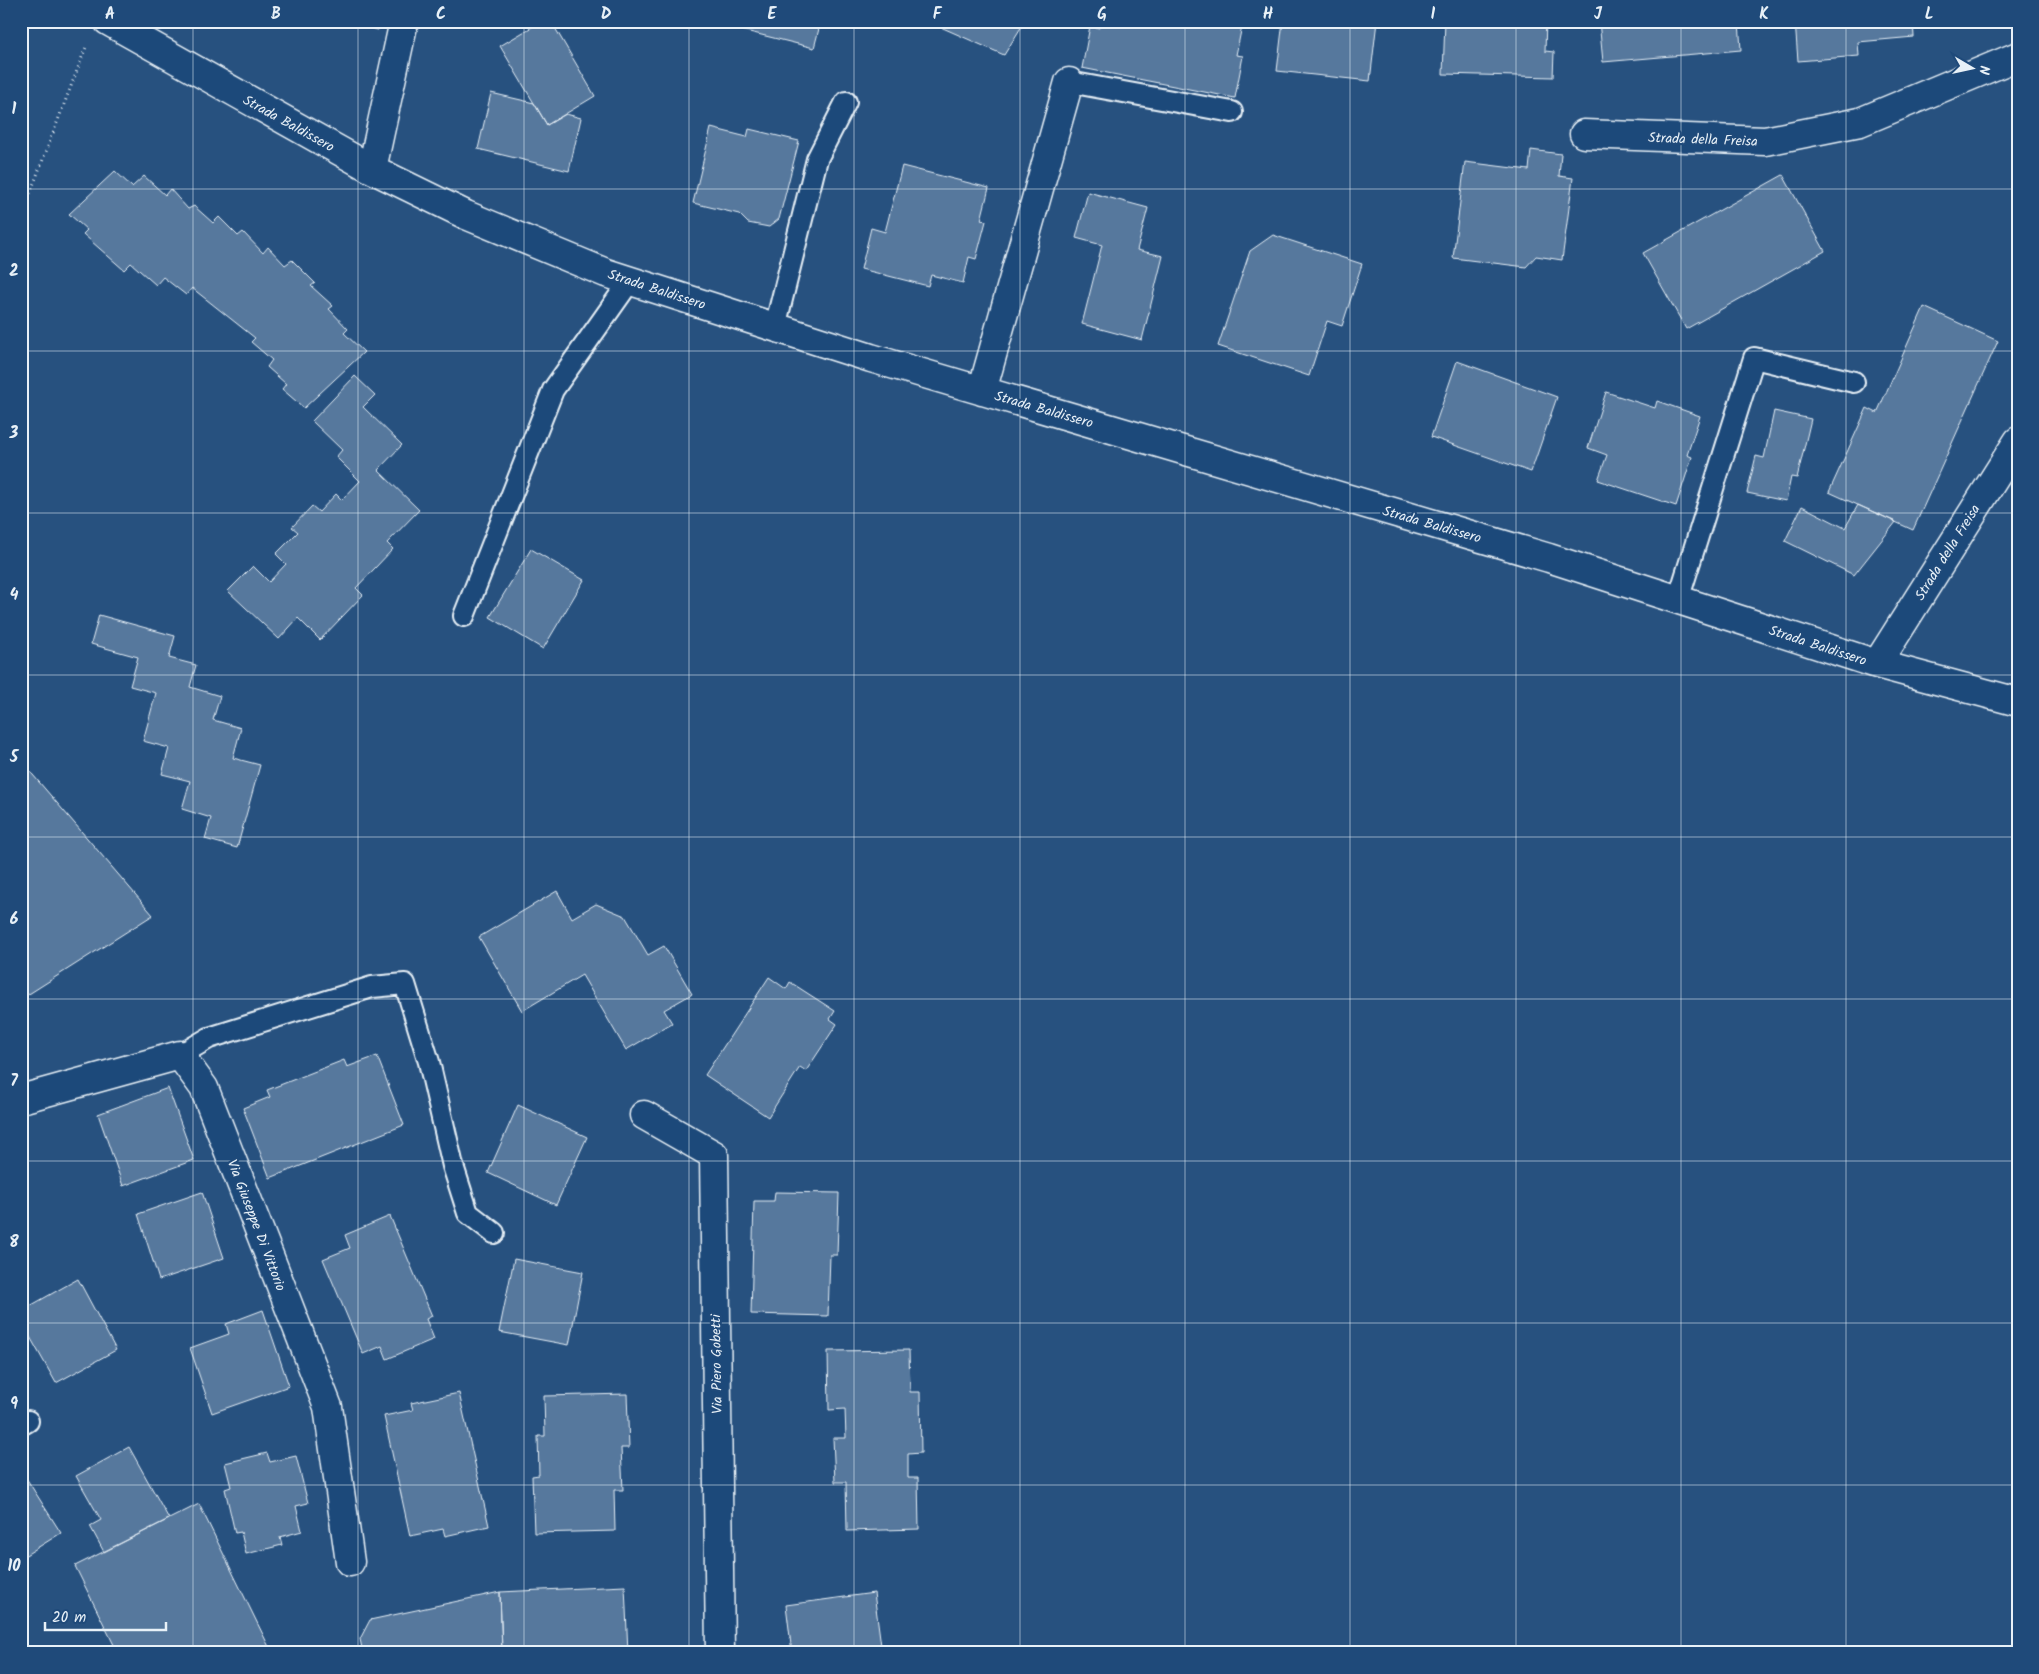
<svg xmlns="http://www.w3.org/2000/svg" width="2039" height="1674" viewBox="0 0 2039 1674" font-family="Kalam,sans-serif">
<rect width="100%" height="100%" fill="#27517f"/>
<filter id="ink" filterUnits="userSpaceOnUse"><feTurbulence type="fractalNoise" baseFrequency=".02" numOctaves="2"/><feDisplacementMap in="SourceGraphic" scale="10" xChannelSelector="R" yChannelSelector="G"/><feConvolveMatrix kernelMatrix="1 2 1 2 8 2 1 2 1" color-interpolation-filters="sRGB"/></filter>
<g filter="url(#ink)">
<path fill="#57789d" stroke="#e8f1f8" d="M342,21H380L378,30Z
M542,21H551L595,96L547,125L500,46Z
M722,21H821L814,48L721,25Z
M927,21H1025L1004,55Z
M1100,21H1243L1236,55L1243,56L1235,98L1082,68L1090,26L1099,28Z
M1283,21H1377L1370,81L1277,71Z
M1445,21H1546L1545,51L1554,52L1553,77L1443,74Z
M1599,21H1739L1741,50L1603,62Z
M1795,21H1913L1914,37L1858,42L1859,56L1798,61Z
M491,93L534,103L547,125L566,114L581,118L569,171L478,149Z
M711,128L747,137L749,129L799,141L779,219L769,227L748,223L739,214L693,203Z
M1531,150L1561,154L1559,176L1573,178L1562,260L1536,256L1526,267L1453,258L1465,162L1529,170Z
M902,166L989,188L981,220L986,221L976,259L969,257L963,283L931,275L928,286L861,269L871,228L885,232Z
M115,171L132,187L144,176L165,195L170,189L188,209L194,206L213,223L219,217L238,236L243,232L263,253L268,247L285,265L292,260L315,283L311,286L333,306L329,309L348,329L344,333L364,352L304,408L282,389L286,384L267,367L272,360L251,342L255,338L192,288L186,295L163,277L156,285L131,263L124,270L83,234L87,230L69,214Z
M1783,175L1825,251L1686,329L1643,253Z
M1088,192L1148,208L1137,250L1163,256L1142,340L1082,324L1102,245L1076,238Z
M1273,235L1362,264L1342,326L1327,321L1309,376L1218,346L1250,251Z
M1924,307L1998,341L1913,530L1829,492L1867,408L1877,413Z
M1457,361L1557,397L1531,472L1431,437Z
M355,376L375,395L363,407L402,445L378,470L419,510L387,543L393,549L356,588L363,595L320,640L298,618L279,639L228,591L253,566L269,582L286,564L276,554L298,532L292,527L312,506L319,512L336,494L342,500L360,481L336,457L342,450L312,421Z
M1606,392L1655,408L1657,401L1700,416L1687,455L1692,457L1676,506L1598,480L1607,455L1588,448Z
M1774,411L1811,419L1797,478L1791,477L1786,501L1747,493L1756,456L1764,458Z
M1858,505L1896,522L1854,575L1785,541L1802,506L1845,528Z
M531,549L584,580L543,649L490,617Z
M99,615L175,636L169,658L196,665L190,687L220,696L213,720L241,728L233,758L260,765L237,848L205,839L211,818L182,809L190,781L162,774L169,748L143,741L156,693L130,686L138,657L91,644Z
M21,761L153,915L21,999Z
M557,891L572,918L596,904L625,916L648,955L664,946L692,994L664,1010L672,1023L626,1050L582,975L522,1011L479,937Z
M769,977L786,989L790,982L835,1011L830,1019L837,1024L806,1071L800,1067L768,1117L705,1075Z
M377,1056L404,1125L270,1178L243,1108L270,1097L267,1090L344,1060L347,1067Z
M168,1088L194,1160L123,1186L98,1114Z
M518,1105L587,1137L556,1205L488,1173Z
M202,1192L224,1258L159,1280L138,1214Z
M775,1192L839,1193L837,1255H830L828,1316L751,1314L754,1201H774Z
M390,1216L432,1316L426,1319L434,1339L387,1359L382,1346L363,1354L323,1259L350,1248L345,1235Z
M514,1259L583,1272L569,1345L499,1332Z
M78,1279L116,1350L56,1383L21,1321V1311Z
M263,1310L289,1386L212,1413L190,1348L229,1334L226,1324Z
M909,1350L910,1392H920L921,1453L908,1454V1478H918L919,1529L847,1531L846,1482H835L833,1438H846L845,1409L829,1410L828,1351Z
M459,1393L489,1526L445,1536L443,1529L410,1536L384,1416L413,1410L411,1403Z
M627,1394L629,1448H621L623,1490H614L615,1531L534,1533L532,1476L539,1475L538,1436H545L544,1396Z
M129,1447L169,1519L104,1552L90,1526L101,1520L76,1476Z
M267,1453L270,1462L296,1456L308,1503L296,1506L302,1531L280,1537L282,1545L246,1554L241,1532L235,1533L225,1489L231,1487L225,1463Z
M21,1470L61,1533L21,1558Z
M199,1504L272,1653H118L75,1566Z
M625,1586L628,1653H502L500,1592Z
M500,1592L502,1653H363L360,1639L370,1620Z
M874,1593L882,1653H792L786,1605Z"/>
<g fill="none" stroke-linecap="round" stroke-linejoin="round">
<defs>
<path id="lane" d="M1069,82L1232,112
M775,327L817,159L846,102
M1678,600L1754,358L1854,382
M464,616L553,390L630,281
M180,1055L209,1038L372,987L405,984L429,1062L453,1166L468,1213L494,1233
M21,1425L28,1421"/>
<path id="street" d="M108,21L372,169L466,215L606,273L871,358L1549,558L1877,664L2018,702
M1584,134L1765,141L1860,122L2018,56
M372,169L404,21
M982,391L1069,82
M1877,664L2018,441
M21,1099L180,1055L204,1088L328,1407L350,1562
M644,1115L714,1155L720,1653"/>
</defs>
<use href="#lane" stroke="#e8f1f8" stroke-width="24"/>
<use href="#street" stroke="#e8f1f8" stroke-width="31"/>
<path stroke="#e8f1f8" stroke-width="3" stroke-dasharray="1 4" stroke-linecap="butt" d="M21,217L86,47"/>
<use href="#lane" stroke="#1f4a7a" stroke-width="20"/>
<use href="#street" stroke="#1f4a7a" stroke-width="28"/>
</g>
</g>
<path fill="none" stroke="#e8f1f8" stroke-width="1" stroke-opacity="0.55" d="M193,21V1653M358,21V1653M524,21V1653M689,21V1653M854,21V1653M1020,21V1653M1185,21V1653M1350,21V1653M1516,21V1653M1681,21V1653M1846,21V1653M21,189H2018M21,351H2018M21,513H2018M21,675H2018M21,837H2018M21,999H2018M21,1161H2018M21,1323H2018M21,1485H2018"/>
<g text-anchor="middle" stroke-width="4.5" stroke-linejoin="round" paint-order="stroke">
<g font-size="14" fill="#e8f1f8" stroke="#1f4a7a">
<text transform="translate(289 123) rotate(29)" y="5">Strada Baldissero</text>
<text transform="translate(1703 139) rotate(2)" y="5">Strada della Freisa</text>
<text transform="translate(657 289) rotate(18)" y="5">Strada Baldissero</text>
<text transform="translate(1044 409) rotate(16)" y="5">Strada Baldissero</text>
<text transform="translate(1432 524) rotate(16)" y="5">Strada Baldissero</text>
<text transform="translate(1947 552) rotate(-58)" y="5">Strada della Freisa</text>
<text transform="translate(1818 645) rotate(18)" y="5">Strada Baldissero</text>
<text transform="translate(257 1225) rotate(69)" y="5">Via Giuseppe Di Vittorio</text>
<text transform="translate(716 1364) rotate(-91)" y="5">Via Piero Gobetti</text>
</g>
</g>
<rect width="2039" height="1674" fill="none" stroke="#1f4a7a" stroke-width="55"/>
<g transform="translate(1972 68) rotate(99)" stroke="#1f4a7a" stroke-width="4" paint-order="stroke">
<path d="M0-4L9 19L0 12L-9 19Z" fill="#e8f1f8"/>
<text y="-8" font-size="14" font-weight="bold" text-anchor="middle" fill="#e8f1f8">N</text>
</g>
<path d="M45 1622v8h121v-8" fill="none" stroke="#e8f1f8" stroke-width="2.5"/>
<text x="52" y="1622" font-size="15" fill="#e8f1f8" stroke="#1f4a7a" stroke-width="4" paint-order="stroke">20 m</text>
<rect x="28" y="28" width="1984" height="1618" fill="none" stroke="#e8f1f8" stroke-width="2"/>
<g font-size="16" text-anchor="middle" font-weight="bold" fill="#e8f1f8">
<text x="110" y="19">A</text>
<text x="276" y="19">B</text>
<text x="441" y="19">C</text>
<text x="606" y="19">D</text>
<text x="772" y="19">E</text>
<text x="937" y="19">F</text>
<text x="1102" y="19">G</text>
<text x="1268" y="19">H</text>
<text x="1433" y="19">I</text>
<text x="1598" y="19">J</text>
<text x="1764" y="19">K</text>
<text x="1929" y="19">L</text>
<text x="14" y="114">1</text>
<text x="14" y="276">2</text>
<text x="14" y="438">3</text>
<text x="14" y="600">4</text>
<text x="14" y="762">5</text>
<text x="14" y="924">6</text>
<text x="14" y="1086">7</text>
<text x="14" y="1247">8</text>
<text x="14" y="1409">9</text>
<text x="14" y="1571">10</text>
</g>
</svg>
